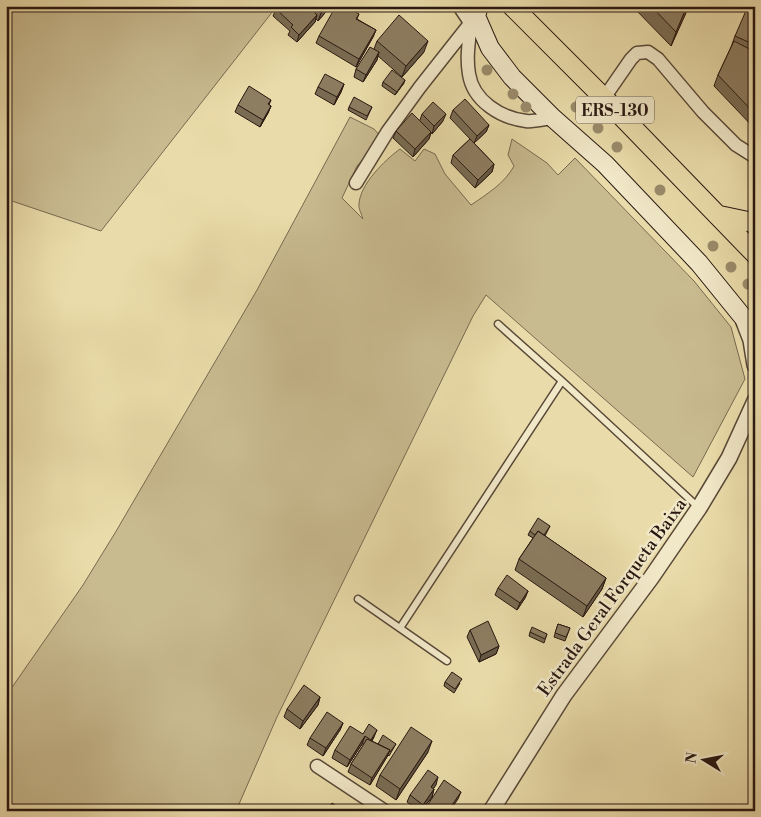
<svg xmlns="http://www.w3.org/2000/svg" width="761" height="817" viewBox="0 0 761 817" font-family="'Libre Bodoni',serif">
<rect width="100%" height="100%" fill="#eadcaa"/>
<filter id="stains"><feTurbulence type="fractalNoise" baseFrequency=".004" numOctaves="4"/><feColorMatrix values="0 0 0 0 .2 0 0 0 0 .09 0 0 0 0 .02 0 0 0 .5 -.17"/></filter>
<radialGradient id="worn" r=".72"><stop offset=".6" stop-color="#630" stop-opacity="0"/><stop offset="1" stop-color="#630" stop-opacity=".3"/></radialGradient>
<path fill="#c9bb90" stroke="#786950" d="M6,6H277L101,231L6,199Z
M350,117L374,129L382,138L357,166L342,198L363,219C362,215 358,208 359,204C360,184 385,160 400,149L415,161L424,149L435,154L445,174L471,205C487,194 505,183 514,166L508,155L512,139L547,163L558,175L575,158L694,281L731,327L745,379L693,477L486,295L473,316L277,717L236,811H6V696L83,585L115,533L257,290Z"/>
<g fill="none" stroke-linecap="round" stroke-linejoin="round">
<defs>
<path id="service" d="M498,324L562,381L698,507
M358,599L447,661
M400,628L562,381"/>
<path id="minor" d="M459,6L471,24C469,41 466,57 469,74C473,101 501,118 526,121C534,122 544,119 553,118
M604,98L631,59L637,53L648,52L658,59L703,112L736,145L755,157
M356,183L388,131L420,87L476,16
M317,766L385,811"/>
<path id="tertiary" d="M744,322L751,340L755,365
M491,811L564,695L651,578L699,508L729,458L755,401"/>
<path id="secondary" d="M479,6L476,16L490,48L512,77L553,118L605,164L699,263L755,332"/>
<path id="primary" d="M512,6L604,98L755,254
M717,215L755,223"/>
</defs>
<use href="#service" stroke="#584837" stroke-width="9"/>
<use href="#minor" stroke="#584837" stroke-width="15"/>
<use href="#tertiary" stroke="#584837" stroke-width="18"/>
<use href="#secondary" stroke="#281711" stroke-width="20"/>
<use href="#primary" stroke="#281711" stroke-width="21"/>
<use href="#service" stroke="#f1e8c8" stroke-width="6"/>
<use href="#minor" stroke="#f1e8c8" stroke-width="12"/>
<use href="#tertiary" stroke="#f1e8c8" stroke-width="15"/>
<use href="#secondary" stroke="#f1e8c8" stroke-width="18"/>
<use href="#primary" stroke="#eadcaa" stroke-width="19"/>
</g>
<g fill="#9a8b6b">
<circle cx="487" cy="70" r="5.5"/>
<circle cx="513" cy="94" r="5.5"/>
<circle cx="526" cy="107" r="5.5"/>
<circle cx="576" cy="107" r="5.5"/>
<circle cx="598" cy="128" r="5.5"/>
<circle cx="617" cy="147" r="5.5"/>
<circle cx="660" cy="190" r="5.5"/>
<circle cx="713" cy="246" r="5.5"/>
<circle cx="731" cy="267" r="5.5"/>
<circle cx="748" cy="284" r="5.5"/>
</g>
<path fill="#796c53" stroke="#281711" d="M310,6H331L318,21L316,19L315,22L297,42L288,35L290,31L273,16L276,9L310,8Z
M636,6H689L671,46L635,9Z
M755,6V129L714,86L718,75L731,47L735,36Z
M359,14L357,19L376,30L373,37L356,67L316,43L319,36Z
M377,41L424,52L402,77L378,56L377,60L363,82L354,77L356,69L374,49Z
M383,82L404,83L395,95L382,86Z
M344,84L341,92L334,105L315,94L318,87Z
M271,100L269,105L271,106L268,113L260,127L235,112L238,105Z
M349,107H372L366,120L348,110Z
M453,110L489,125L486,132L474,143L494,164L492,172L475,188L451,163L453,155L470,139L450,118Z
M422,114L443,121L432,134L431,133L429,139L413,157L393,138L396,131L420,120Z
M550,526L545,536L606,578L602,589L583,617L515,570L519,559L533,538L528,535L530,531Z
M498,588L528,591L525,598L517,610L495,595Z
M558,624L570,628L565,641L554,637Z
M470,630L499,646L496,654L479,662L467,637Z
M530,632L547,634L544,643L529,636Z
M445,682L460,683L454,693L444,686Z
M320,697L318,705L300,729L284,717L287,709Z
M343,723L340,730L323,756L307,745L310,738Z
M363,734L374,737L372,741L378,744H396L389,756L388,755L370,785L348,772L351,764L364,744H362L347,767L332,758L335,750Z
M428,752L396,800L376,786L380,775Z
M436,785L433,788L434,789L432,797L421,811H419L407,802L410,795Z"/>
<path fill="#635844" stroke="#281711" d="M327,6H331L318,21L321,13Z
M687,6H689L671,46L676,32Z
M317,15L315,22L297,42L299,35Z
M376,30L373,37L356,67L359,59Z
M428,41L424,52L402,77L406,66Z
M379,52L377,60L363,82L366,75Z
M405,80L404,83L395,95Z
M344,84L341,92L334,105L337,97Z
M271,106L268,113L260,127L263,120Z
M446,114L443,121L432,134L434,126Z
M489,125L486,132L474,143L477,136Z
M431,132L429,139L413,157L415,149Z
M494,164L492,172L475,188L478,180Z
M606,578L602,589L583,617L587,606Z
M528,591L525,598L517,610L520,603Z
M499,646L496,654L479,662L481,655Z
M320,697L318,705L300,729L303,721Z
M343,723L340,730L323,756L326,748Z
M377,730L374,737L368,747L371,740Z
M365,736L362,744L347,767L350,760Z
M432,741L428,752L396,800L400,789Z
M390,750L387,757L370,785L372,778Z
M438,777L436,785L429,795L431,787Z
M434,789L432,797L421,811L423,805Z
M461,792L458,799L450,811H448Z"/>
<path fill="#8d7d61" stroke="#281711" d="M278,6H308L317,15L299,35L291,27L293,25L276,9Z
M313,6H327L321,13Z
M336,6H345L359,14L356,19L376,30L359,59L319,36Z
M651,6H687L676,32Z
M748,6H755V45L735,36Z
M399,15L428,41L406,66L377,41Z
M734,41L755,52V114L718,75Z
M370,47L379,52L366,75L356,69Z
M392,70L405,80L397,92L383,82Z
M325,74L344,84L337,97L318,87Z
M249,86L271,100L268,104L271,106L263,120L238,105Z
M354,97L372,107L367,116L349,107Z
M465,99L489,125L477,136L453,110Z
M433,102L446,114L434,126L422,114Z
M412,113L431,132L415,149L396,131Z
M470,139L494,164L478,180L453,155Z
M538,518L550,526L544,535L538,531L535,535L530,531Z
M538,531L606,578L587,606L519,559Z
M507,575L528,591L520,603L498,588Z
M488,621L499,646L481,655L470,630Z
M558,624L570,628L566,637L555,633Z
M532,627L547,634L545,639L530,632Z
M452,672L462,679L455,689L445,682Z
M304,685L320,697L303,721L287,709Z
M327,712L343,723L326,748L310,738Z
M369,724L377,730L371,740L365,736L350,760L335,750L350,726L363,734Z
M411,727L432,741L400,789L380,775Z
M383,735L396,744L390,752L389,751L390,750L378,744Z
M367,739L390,750L372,778L351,764Z
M428,770L438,777L431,787L434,789L423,805L410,795Z
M444,780L461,792L448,811H427L425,809Z
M332,803L344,811H327Z"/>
<g text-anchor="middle" stroke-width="5" stroke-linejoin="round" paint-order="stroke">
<rect fill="#f1e8c8" stroke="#645648" stroke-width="1" x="576" y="96.5" width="78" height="27" rx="4"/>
<g font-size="16" font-weight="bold" fill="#281711">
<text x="615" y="116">ERS-130</text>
</g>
<g font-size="18" fill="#281711" stroke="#f1e8c8">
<text transform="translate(612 597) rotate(-54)" y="6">Estrada Geral Forqueta Baixa</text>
</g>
</g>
<rect width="761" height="817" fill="none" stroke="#eadcaa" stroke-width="25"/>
<rect x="8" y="8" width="746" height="802" fill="none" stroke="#281711" stroke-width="2.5"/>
<rect x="12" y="12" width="736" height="792" fill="none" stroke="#281711"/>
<g transform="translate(704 760) rotate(280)" stroke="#f1e8c8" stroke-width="4" paint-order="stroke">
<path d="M0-4L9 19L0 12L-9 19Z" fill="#281711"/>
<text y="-8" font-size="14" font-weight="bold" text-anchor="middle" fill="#281711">N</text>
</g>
<rect width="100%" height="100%" filter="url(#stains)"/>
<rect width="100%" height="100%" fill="url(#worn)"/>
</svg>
